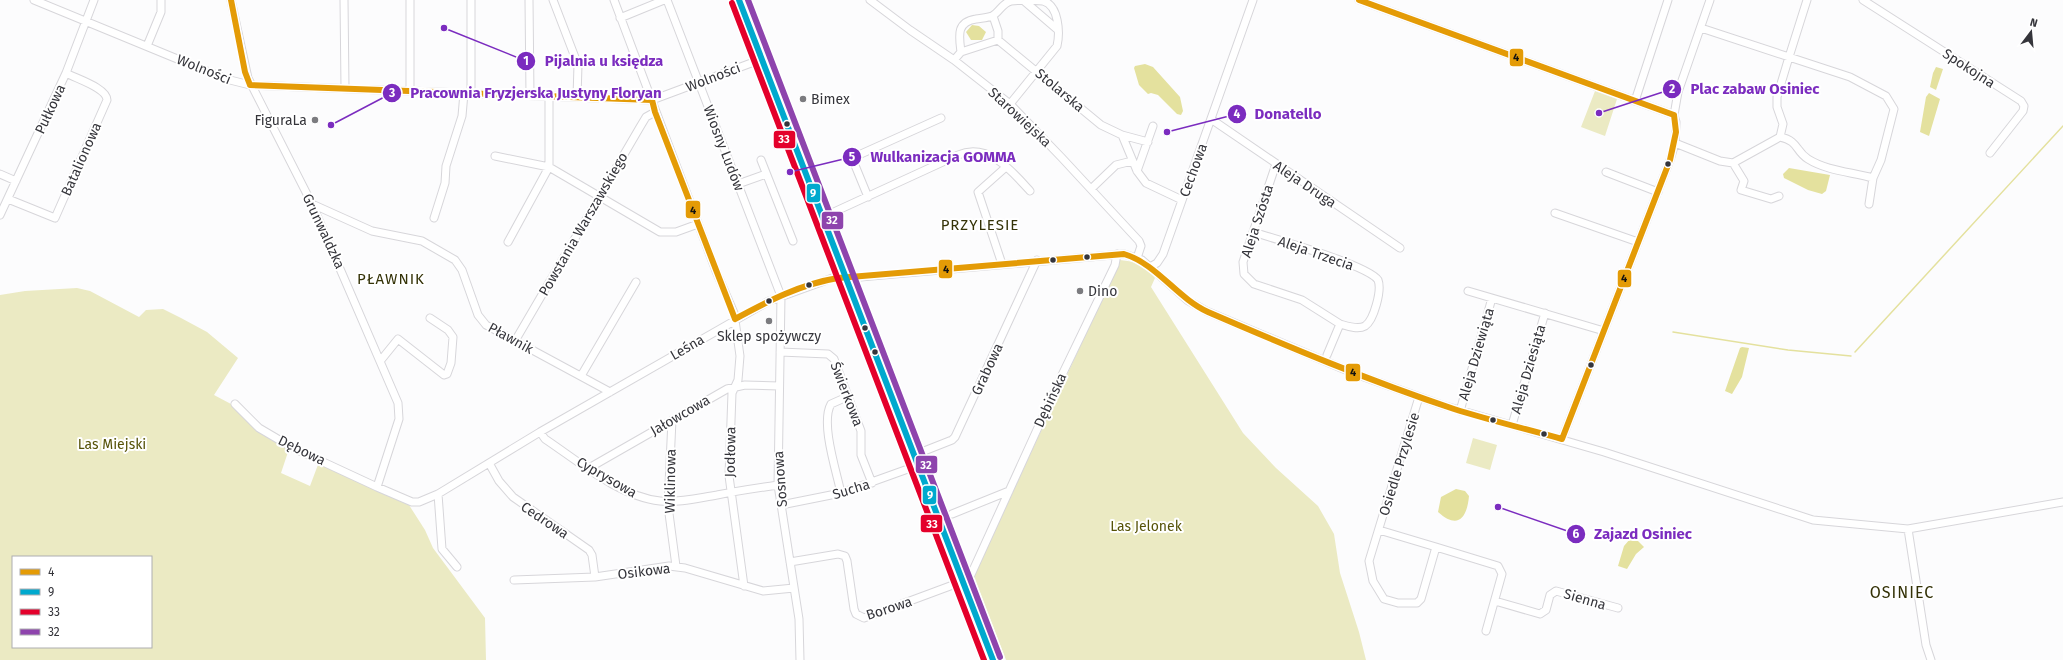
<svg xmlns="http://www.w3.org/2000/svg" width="2063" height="660" viewBox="0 0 2063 660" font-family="'Fira Sans',sans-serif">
<rect width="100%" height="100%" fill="#fcfcfd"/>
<path fill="#ebeac3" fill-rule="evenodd" d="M1595,91L1617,99L1605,136L1581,127Z
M1120,260L1142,263L1155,278L1151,287L1243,433L1276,468L1318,506L1334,534L1340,573L1359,632L1366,660H1006L974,576Z
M77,288L90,291L139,317L146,310L163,309L181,318L207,332L238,358L214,395L231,404L258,430L289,449L281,473L310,486L319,462L409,505L425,530L433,548L485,618L486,660H0V295L25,291ZM13,557H151V647H13Z
M1473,438L1497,445L1490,470L1466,463Z"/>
<path fill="#e4e19e" d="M972,25L979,26L986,32L982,40H971L966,32Z
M1145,64L1153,67L1180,97L1183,111L1181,115L1177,114L1158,95L1151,93L1148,94L1139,85L1134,68L1135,66Z
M1936,67L1943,69L1936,90L1930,87L1933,73Z
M1929,93L1940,99L1929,136L1920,132L1926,97Z
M1789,168L1830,175L1826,191L1822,194L1808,190L1784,178L1783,174Z
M1742,347L1749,348L1742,377L1732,394L1725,391L1740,348Z
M1456,489L1465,491L1469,496C1467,518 1458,530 1438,512L1441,497Z
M1630,539H1636L1644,547L1636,554L1627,569L1618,566L1624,546Z"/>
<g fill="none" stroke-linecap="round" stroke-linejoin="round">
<path stroke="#e4e19e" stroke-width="1.5" d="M1673,332L1788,350L1851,356
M1855,352L2063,126"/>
<defs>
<path id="minor" d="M34,0L226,79L250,85L652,100L762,59
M231,0L248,78L312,204L398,403L399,419L377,487
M344,0L345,88
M529,0L530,95
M553,0L578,65L577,97
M614,0L716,271L734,313L740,356L738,380L732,393L729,476L744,586
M667,0L781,296L778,485L799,619L800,660
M739,0L993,660
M870,0L910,30L954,60L1010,104L1062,158L1139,241L1141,246L1137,258
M1023,0L1058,30
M1359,0L1674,115
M1863,0L2021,101L2024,106L2023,111L1990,153
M993,16L998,31V40L1101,125L1122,135L1137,171L1146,183L1182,200
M620,18L664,0
M1701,28L1789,57L1807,0
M147,46L161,12V0
M961,52L998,40
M1789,57L1850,77L1886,96L1894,109L1881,160L1873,178C1852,172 1827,171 1808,159C1795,151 1799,141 1780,137L1783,124L1777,107V97Z
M954,60L961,52C959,36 956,22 976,19C981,18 987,18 992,16C999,13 1002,3 1011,1C1021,0 1033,0 1043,1C1059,5 1060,33 1057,46L1010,104
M410,90V0
M471,93V0
M1635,101L1668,0
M1211,119L1400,248
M1122,135L1148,142
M1675,143L1720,161L1733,163L1780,137
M495,156L549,167L660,232H676L698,224
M761,160L793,241
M1733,163L1744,181L1741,190L1771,199L1779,196
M1276,164L1243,262L1244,274L1254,284L1302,300L1340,324
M1137,171L1153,126
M1606,172L1658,192
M0,174L16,181
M738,184L766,174
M1091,189L1116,165L1132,161
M868,197L852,158L941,118
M8,199L55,218L107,100C107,88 77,79 66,73
M312,204L372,231L422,241L455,260L462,270L478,315L486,325L610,392
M1869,204L1873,178
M1555,213L1638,242
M0,215L66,73L94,0
M823,217L958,155C988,142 1012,171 1030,191
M434,218L445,183L446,166L462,116L464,93
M1253,232C1275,239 1368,265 1378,280C1382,290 1374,320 1365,326C1358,330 1347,326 1340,324L1327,355
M508,242L549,167V96
M1002,264L978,192L1006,167
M1150,267L1157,263L1163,254L1253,0
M1468,291L1604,331
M515,341L640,127L646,117L655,112
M780,352L828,354L834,359L861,431V455L872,483
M381,360L398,339L444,375L447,374L451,363L453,337L448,330L430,318
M581,376L636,282
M235,404L259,428L293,448L377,487L412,502H419L438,494L540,432L769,301L838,276L849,278L1124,254L1142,260L1187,300L1206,311L1353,373L1442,405L1604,452L1813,520L1908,529L2063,502
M1460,411L1492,298
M672,420L668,506L676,566
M1512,425L1545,313
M540,432L545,439C578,461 620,497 660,501C679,503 698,498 717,495C737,491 757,488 778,485
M1562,439L1670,160L1675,143L1676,122L1674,115L1678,92L1710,0
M914,455L952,440L955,437L1037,260
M489,463L499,481L513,497L589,550L592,555L595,577
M589,468L727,389L745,385L779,386
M841,493C837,473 820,423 831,404L849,396
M438,494L442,549L457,567
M781,505L841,493L919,465
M952,514L1009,491
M1908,529L1926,645L1931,660
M1379,530L1436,547L1421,599L1417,603H1398L1384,599L1373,581L1369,561L1419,397
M1436,547L1498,566L1502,574L1486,631
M790,562L838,554L845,556L847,561L854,609L856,614L864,618L969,579L1061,377L1115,265L1117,254
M514,580L595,577L669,566L685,568L763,591L794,588
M1495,601L1540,614L1546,610L1550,595L1556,591L1618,608"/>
</defs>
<use href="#minor" stroke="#d7d6da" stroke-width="9"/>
<use href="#minor" stroke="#fff" stroke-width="7"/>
<defs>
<path id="bus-1" d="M231,0L245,72L250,85
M1359,0L1674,115
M250,85L652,100
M652,100L655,112L735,319
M735,319C768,301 801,284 838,278L1124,254C1157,264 1177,298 1208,312C1289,347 1370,381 1454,409C1489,420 1526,429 1562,439
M1562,439L1670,160L1676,132L1674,115"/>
<path id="bus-2" d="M739,0L993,660"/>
<path id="bus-3" d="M732,3L984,660"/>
<path id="bus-4" d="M748,0L1000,657"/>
</defs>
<use href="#bus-1" stroke="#fff" stroke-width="9"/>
<use href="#bus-2" stroke="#fff" stroke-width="9"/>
<use href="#bus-3" stroke="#fff" stroke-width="9"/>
<use href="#bus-4" stroke="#fff" stroke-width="9"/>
<use href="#bus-1" stroke="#e49b06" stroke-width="6"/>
<use href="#bus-2" stroke="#00a9ce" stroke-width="6"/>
<use href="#bus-3" stroke="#e4002b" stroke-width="6"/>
<use href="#bus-4" stroke="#8e44ad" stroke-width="6"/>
</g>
<g fill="#7b7b7f" stroke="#fff" stroke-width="1.5">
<circle cx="803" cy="99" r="4"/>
<circle cx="315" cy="120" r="4"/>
<circle cx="1080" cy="291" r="4"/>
<circle cx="769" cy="321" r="4"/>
</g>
<g fill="#35353b" stroke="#fff" stroke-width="1.5">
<circle cx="787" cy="124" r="3.5"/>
<circle cx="1668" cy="164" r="3.5"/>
<circle cx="1087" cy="257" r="3.5"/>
<circle cx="1053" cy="260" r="3.5"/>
<circle cx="809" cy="285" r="3.5"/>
<circle cx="769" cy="301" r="3.5"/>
<circle cx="865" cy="328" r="3.5"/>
<circle cx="875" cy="352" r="3.5"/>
<circle cx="1591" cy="365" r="3.5"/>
<circle cx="1493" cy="420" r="3.5"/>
<circle cx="1544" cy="434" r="3.5"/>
</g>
<g text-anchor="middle" stroke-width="4" stroke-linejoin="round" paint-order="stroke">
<g font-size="14" fill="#35353b" stroke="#fff">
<text transform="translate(1969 68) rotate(33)" y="5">Spokojna</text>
<text transform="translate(204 69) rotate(22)" y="5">Wolności</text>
<text transform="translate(713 77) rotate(-21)" y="5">Wolności</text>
<text transform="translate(1060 90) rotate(40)" y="5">Stolarska</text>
<text transform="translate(50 109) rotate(-65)" y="5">Pułkowa</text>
<text transform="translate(1020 117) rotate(43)" y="5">Starowiejska</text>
<text transform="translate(724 148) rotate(69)" y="5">Wiosny Ludów</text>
<text transform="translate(81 159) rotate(-66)" y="5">Batalionowa</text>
<text transform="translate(1193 170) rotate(-70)" y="5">Cechowa</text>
<text transform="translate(1305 184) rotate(34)" y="5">Aleja Druga</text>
<text transform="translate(1257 221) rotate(-72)" y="5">Aleja Szósta</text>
<text transform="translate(583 224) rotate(-60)" y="5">Powstania Warszawskiego</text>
<text transform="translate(324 231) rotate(65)" y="5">Grunwaldzka</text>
<text transform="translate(1316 253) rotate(19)" y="5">Aleja Trzecia</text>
<text transform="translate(511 338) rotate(29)" y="5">Pławnik</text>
<text transform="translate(687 347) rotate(-30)" y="5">Leśna</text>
<text transform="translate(1476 354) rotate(-74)" y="5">Aleja Dziewiąta</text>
<text transform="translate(987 369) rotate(-65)" y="5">Grabowa</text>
<text transform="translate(1528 369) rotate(-74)" y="5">Aleja Dziesiąta</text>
<text transform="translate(847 394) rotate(69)" y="5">Świerkowa</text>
<text transform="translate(1050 400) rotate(-65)" y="5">Dębińska</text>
<text transform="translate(680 415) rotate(-30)" y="5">Jałowcowa</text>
<text transform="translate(302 450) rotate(26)" y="5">Dębowa</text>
<text transform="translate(730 452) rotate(-89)" y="5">Jodłowa</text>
<text transform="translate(1399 464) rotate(-73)" y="5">Osiedle Przylesie</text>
<text transform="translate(607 477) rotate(30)" y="5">Cyprysowa</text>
<text transform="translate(780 479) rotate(-94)" y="5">Sosnowa</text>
<text transform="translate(670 481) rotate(-89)" y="5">Wiklinowa</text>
<text transform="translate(851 489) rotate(-17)" y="5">Sucha</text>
<text transform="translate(545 520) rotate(34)" y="5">Cedrowa</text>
<text transform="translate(644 571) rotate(-7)" y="5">Osikowa</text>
<text transform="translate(1585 599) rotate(16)" y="5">Sienna</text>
<text transform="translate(889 608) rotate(-18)" y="5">Borowa</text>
</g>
<g font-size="14" fill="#35353b" stroke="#fff" text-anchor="start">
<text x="811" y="104">Bimex</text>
<text x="307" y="125" text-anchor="end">FiguraLa</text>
<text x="1088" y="296">Dino</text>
<text x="769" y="341" text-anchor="middle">Sklep spożywczy</text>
</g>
<g font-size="14" fill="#565207" stroke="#fff">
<text x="112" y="449">Las Miejski</text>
<text x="1146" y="531">Las Jelonek</text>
</g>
<g font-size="15" letter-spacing="1" fill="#343207" stroke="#fff">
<text x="980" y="230">PRZYLESIE</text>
<text x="391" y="284">PŁAWNIK</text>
</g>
<g font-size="16" letter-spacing="1" fill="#343207" stroke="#fff">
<text x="1902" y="598">OSINIEC</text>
</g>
</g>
<path fill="none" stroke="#7b2cbf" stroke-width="1.5" d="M444 28L526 61M1599 113L1672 89M331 125L392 93M1167 132L1237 114M790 172L852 157M1498 507L1576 534"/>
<g fill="#7b2cbf" stroke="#fff" stroke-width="1.5">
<circle cx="444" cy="28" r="4"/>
<circle cx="1599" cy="113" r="4"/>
<circle cx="331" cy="125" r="4"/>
<circle cx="1167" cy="132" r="4"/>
<circle cx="790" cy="172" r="4"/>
<circle cx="1498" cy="507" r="4"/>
<circle cx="526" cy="61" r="10"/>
<circle cx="1672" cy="89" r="10"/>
<circle cx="392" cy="93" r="10"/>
<circle cx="1237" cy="114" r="10"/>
<circle cx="852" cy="157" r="10"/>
<circle cx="1576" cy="534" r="10"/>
</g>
<g font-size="12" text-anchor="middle" font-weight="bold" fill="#fff">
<text x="526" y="65">1</text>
<text x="1672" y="93">2</text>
<text x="392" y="97">3</text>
<text x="1237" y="118">4</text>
<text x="852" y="161">5</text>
<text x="1576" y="538">6</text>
</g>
<g font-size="15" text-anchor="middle" font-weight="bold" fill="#7b2cbf" stroke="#fff" stroke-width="4" stroke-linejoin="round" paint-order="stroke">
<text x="604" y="66">Pijalnia u księdza</text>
<text x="1755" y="94">Plac zabaw Osiniec</text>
<text x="536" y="98">Pracownia Fryzjerska Justyny Floryan</text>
<text x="1288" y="119">Donatello</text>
<text x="943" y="162">Wulkanizacja GOMMA</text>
<text x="1643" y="539">Zajazd Osiniec</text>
</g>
<g stroke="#fff" stroke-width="1.5">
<rect x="1509" y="48" width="15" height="19" rx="4" fill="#e49b06"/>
<rect x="773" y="130" width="23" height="19" rx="4" fill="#e4002b"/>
<rect x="806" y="183" width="15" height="20" rx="4" fill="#00a9ce"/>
<rect x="685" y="200" width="16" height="19" rx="4" fill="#e49b06"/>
<rect x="821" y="211" width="23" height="19" rx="4" fill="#8e44ad"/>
<rect x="938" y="259" width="15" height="20" rx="4" fill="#e49b06"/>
<rect x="1617" y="269" width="15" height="19" rx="4" fill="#e49b06"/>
<rect x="1345" y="363" width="16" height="19" rx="4" fill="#e49b06"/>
<rect x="915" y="455" width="23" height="19" rx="4" fill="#8e44ad"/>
<rect x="922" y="485" width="15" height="20" rx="4" fill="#00a9ce"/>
<rect x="920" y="514" width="23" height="19" rx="4" fill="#e4002b"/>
</g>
<g font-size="11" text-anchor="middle" font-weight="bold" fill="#fff">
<text x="784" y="143">33</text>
<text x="813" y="197">9</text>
<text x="832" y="224">32</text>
<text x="926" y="469">32</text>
<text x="930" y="499">9</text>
<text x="932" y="528">33</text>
</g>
<g font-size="11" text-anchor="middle" font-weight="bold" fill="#111">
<text x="1516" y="61">4</text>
<text x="693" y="214">4</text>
<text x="946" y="273">4</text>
<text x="1624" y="282">4</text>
<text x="1353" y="376">4</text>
</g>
<rect x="12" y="556" width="140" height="92" fill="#ffffff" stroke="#aeaeb1"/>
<rect x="20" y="569" width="20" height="6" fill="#e49b06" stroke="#aeaeb1"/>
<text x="48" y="576" font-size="12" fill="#35353b">4</text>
<rect x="20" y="589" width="20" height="6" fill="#00a9ce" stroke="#aeaeb1"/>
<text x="48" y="596" font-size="12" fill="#35353b">9</text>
<rect x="20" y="609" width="20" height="6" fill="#e4002b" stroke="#aeaeb1"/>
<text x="48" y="616" font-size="12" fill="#35353b">33</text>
<rect x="20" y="629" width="20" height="6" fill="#8e44ad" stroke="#aeaeb1"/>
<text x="48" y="636" font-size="12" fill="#35353b">32</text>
<g transform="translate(2031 32) rotate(16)" stroke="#ffffff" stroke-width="3" paint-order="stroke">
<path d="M0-3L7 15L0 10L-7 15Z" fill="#35353b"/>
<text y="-6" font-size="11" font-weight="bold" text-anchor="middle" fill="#35353b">N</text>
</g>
</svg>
